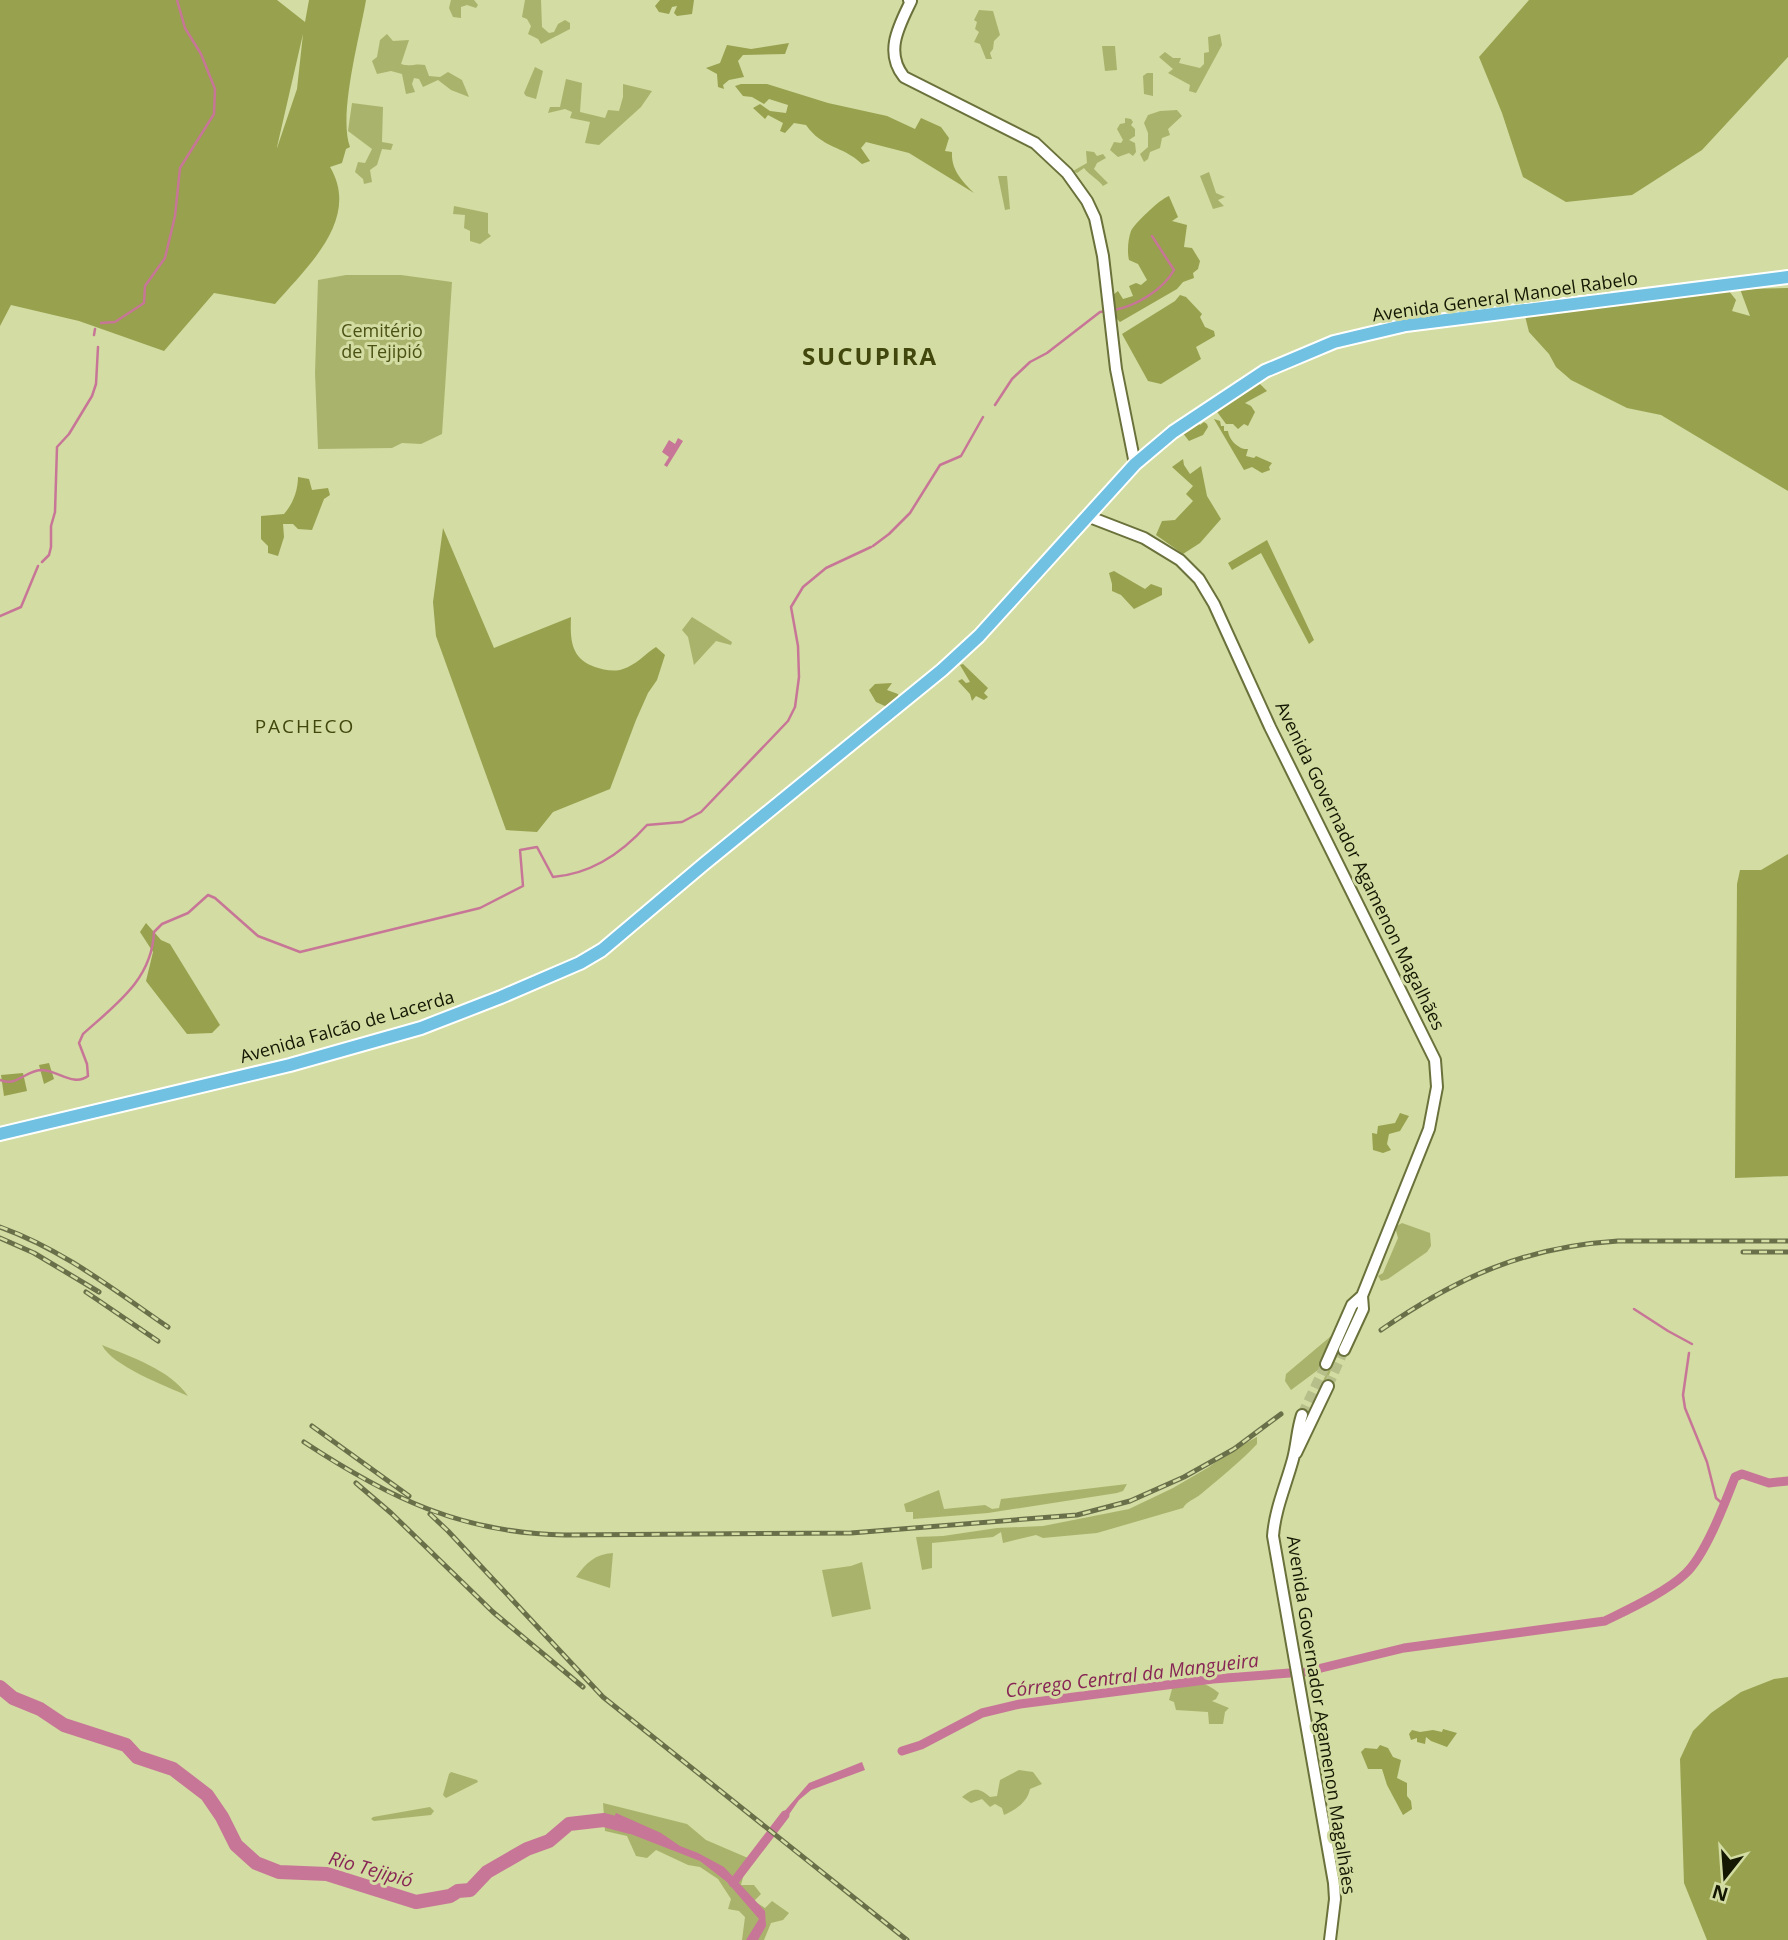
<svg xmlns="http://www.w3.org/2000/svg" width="1788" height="1940" viewBox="0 0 1788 1940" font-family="'Open Sans',sans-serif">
<rect width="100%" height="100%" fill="#d3dca2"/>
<path fill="#aab36c" d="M451,0H474L478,5L476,8L467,5L461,7V18L453,17L449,8Z
M525,0H541L542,27L549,33L554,32L558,24L565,20L570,23V29L541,44L538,39L528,34L531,26L527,19L522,17Z
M979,10L993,11L1000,35L994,41L993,49L990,53L992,59H986L980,44L974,42L979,32L975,29L977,22L974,20Z
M387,34L393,41L409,40L401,64C409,67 416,63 425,65L429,76L440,77L448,72L462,80L469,97L451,90L438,80L423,87L419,79L414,78L412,84L415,92L406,94L402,74L391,71L377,74L372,61L377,57L380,40Z
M1220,34L1222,45L1196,93L1189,91L1190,85L1168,73L1173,69L1159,57L1165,52L1173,58H1181L1179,63L1200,68L1204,64V53L1209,52L1208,37Z
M1102,46H1115L1117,70L1105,71Z
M535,67L543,71L536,99L526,96L524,93Z
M1147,73H1153V96L1144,94L1143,76Z
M566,79L582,83L580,112L605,118L608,110L619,111L623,97V84L652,91L641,107L599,145L585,143L590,122L570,118L572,112L565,109L548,113L550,107H560Z
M352,103L383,107L382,142L393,144L391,150L382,149L377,165L370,170L372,182L364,184L363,179L355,172L358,162L365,163L372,149L348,131Z
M1177,110L1182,116L1168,129L1170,135L1162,138L1160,148L1150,152L1148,159L1144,162L1140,154L1148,147V133L1144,123L1148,115L1160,111Z
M1125,118L1131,119L1133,122L1131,125L1135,129V136L1129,140L1135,143L1136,152L1133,156L1129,153L1118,157L1110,150L1114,142L1121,143L1123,140L1117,129L1120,124L1125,123Z
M1086,151L1094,152L1097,156L1103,154L1106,158L1097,163L1094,169L1108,183L1103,186C1097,178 1090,176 1084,168L1077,173L1073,171L1087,163Z
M1209,172L1216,193L1225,197L1218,200L1224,206L1213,209L1200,176Z
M998,176H1007L1010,209L1005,210Z
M454,206L488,213V233L491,236L480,244L470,241V231L464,228L465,215L453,214Z
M346,275H401L452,282L442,434L421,444L402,443L392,448L318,449L315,373L318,280Z
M692,617L732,642L731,645L716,641L694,665L688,637L682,630Z
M1402,1223L1430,1233L1431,1246L1427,1252L1388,1279L1381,1281L1378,1276L1383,1273L1398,1238L1395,1227Z
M1356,1307L1342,1345L1316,1405L1310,1410Z
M1337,1331L1322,1367L1291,1390L1285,1381L1286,1374Z
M102,1345C131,1357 169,1369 188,1396C166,1386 112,1366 102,1345Z
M1257,1437V1444C1240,1462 1220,1478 1201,1494C1194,1500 1188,1500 1183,1508L1097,1533L1043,1538L1036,1535L1003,1543L1001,1532L993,1537L932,1543V1568L922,1570L916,1537L943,1536L997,1528L1043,1526L1129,1509L1173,1488L1209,1467L1229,1452Z
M1127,1484L1123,1491L1117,1493L988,1513L913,1519V1512H906L904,1504L939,1490L944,1509L985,1505L992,1509L999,1508L1001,1499Z
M613,1553L610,1588L576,1577C586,1563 595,1554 613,1553Z
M862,1562L871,1609L832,1617L822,1570L851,1566Z
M1175,1678C1192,1679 1206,1682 1219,1693L1216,1699L1212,1701L1229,1708L1225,1712L1223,1724H1209L1208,1712L1176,1710L1174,1702L1169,1700Z
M1019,1770L1033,1772L1042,1784L1030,1789C1027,1803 1016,1809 1004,1815L1002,1808L995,1804L990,1807L982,1799L971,1803L962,1797C974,1788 978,1787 990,1797L997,1796L1000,1780Z
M451,1772L477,1780L478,1782L446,1798L443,1795L449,1774Z
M603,1803L687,1824L706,1840L748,1858L741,1885H754L761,1894L754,1901L765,1908L772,1901L789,1913L783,1920L771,1923L764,1940H742L745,1917L739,1911L728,1909L731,1899L718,1879L700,1867L688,1865L656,1850L647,1858L636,1856L627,1836L605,1831Z
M430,1807L434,1811L431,1815L374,1821L371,1819L373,1817Z"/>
<path fill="#98a14e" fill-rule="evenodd" d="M0,0H277L305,22L309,0H366C360,36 338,115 350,147L346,149L342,163L330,167C361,219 307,267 275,304L214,293L164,351L79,321L11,305L0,326ZM303,34L297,89L277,148V147Z
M660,0H694L692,14L677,16L674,13L677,6L672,7L669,14L659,12L655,6Z
M1529,0H1788V57L1702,150L1632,195L1566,202L1523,177L1502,113L1479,57Z
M789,43L785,54L743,55L738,61L744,77L729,80L723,85L724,89L718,87L717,74L706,68L720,63L727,45L751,49Z
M741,84H767L828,103L887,116L915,129L921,118L941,127L949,138L945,151L952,152C951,170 962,181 974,193L909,153L866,142L861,148L870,161L862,164C842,145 823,149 806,125L794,123L785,133L780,131L783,123L768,115L765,119L753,108L760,104L770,111L786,113L788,105L769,99L764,104L752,97L743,96L735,86Z
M1169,196L1178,217L1172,221L1187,225L1184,247L1192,248L1200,261L1198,269L1193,273L1194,278L1183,282L1177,289L1120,322L1115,317L1113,295L1118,291L1123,299L1133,296L1129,286L1136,283L1141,285L1147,280L1138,264L1129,260C1127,252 1128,239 1131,231C1135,223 1160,199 1169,196Z
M1788,288V491L1661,415L1627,408L1571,380L1556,367L1549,354L1529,332L1525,316L1729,291L1736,300L1732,311L1750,316L1740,289Z
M1180,295L1186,297L1202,314L1200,317L1205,327L1214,331L1215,336L1196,347L1201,359L1161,384L1148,381L1122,334L1175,301Z
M1259,383L1267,391L1245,403L1251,406L1255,412L1248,426L1244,424L1238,429L1233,424H1226L1215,409Z
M1214,419L1220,421L1221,426H1224V431H1228C1229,440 1239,450 1248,449L1246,456L1254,458L1256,456L1272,463L1269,467L1270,470L1262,473L1252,467L1244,470Z
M1197,421L1200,425L1204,422L1207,424L1208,427L1203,435L1189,441L1182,432Z
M1183,459L1184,465L1190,474L1201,466L1207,496L1221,519L1200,543L1183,554L1156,535L1162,521L1175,520L1193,501L1186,494L1193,486L1172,467Z
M298,477L309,479L312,490L328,488L330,495L324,499L312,530L298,529L293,524H283L284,537L278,556L268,553V546L261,539V516L284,514C293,504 298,490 298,477Z
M443,528L494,648L571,617C570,640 571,659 595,667C603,670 615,672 623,669C636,665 645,654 656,647L665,655L657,680L648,693L636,720L610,789L553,812L537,832L506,830L436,636L433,602Z
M1267,540L1314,640L1309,644L1261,553L1232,570L1228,563Z
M1114,571L1145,589L1151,584L1162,588V595L1134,609L1121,595L1112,591V584L1109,573Z
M963,664L988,688L984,693L988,697L984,700L976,696L972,701L970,694L958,681L962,679L966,683L970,682L960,665Z
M892,683L887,690L898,694L899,699L887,707L876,702L869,690L875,684Z
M1788,854V1176L1735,1178L1737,884L1740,870H1761Z
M146,923L161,940L170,944L220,1025L212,1033L187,1034L146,981L153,952L140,932Z
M49,1063L54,1079L44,1084L39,1065Z
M23,1073L27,1091L4,1096L1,1075Z
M1400,1113L1409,1116L1400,1131L1389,1134L1387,1144L1391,1150L1383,1153L1373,1150L1372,1133L1377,1134L1378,1126L1395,1123Z
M1788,1677V1940H1707L1684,1883L1680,1759L1693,1731L1711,1713L1741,1692L1774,1679Z
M1443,1729L1457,1733L1447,1747L1431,1741L1426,1737L1425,1744L1417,1742V1738L1411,1740L1409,1734L1412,1730L1420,1732L1433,1730L1442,1732Z
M1380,1745L1388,1748L1393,1757L1401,1760L1397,1778L1407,1783V1796L1411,1801L1412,1809L1403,1815L1387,1785L1382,1769H1368L1361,1752L1365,1748L1377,1749Z"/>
<path fill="#c77697" d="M678,438L683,441L667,467L664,465L669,457L662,452L669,440L675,444Z
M862,1762L865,1770L811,1790L799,1800L781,1826L776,1821L809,1783Z
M616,1813L661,1833L680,1846L698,1853L724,1867L765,1911L766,1926L758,1940H746L759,1919L727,1882L700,1861L610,1826Z"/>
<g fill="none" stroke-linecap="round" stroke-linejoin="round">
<path stroke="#c77697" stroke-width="2.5" d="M1114,310C1136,306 1163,290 1174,270L1152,236
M101,323L115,322L144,303L145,286L165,258L175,216L180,168L214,114L215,89L201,54L185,28L177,0
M94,335L95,329
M995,405L1012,379L1030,362L1047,353L1100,312L1107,311
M873,546L889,534L910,513L940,465L961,456L983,417
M42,562L49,555L51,547V526L55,512L57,447L69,434L92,396L96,384L98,347
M0,616L21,607L38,566
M0,1080C16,1087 25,1071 41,1070C58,1070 73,1087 88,1076L87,1064L79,1043L83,1034C115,1005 152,980 154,932L162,924L188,913L208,895L215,898L258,936L300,952L480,908L523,886L520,850L537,847L553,877C590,874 622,853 647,825L682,822L701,812L788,721L795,707L799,677L798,646L791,607L803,587L826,568L871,547
M1634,1309L1668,1331L1692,1344
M1689,1353L1683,1395L1685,1408L1707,1462L1716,1498L1724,1505"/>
<path stroke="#c77697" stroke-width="9" d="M1305,1672L1404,1648L1605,1621C1629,1609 1666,1592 1685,1574C1705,1556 1725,1503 1735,1477L1742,1474L1769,1483L1788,1481
M902,1751L921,1745L982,1713L1020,1704L1213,1679L1290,1673
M733,1883L785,1815"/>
<path stroke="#c77697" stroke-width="14" d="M0,1687L13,1698L40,1709L64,1725L126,1745L137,1757L173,1769L207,1795L222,1817L236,1845L256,1863L279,1872L327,1874L416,1902L450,1896L458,1891L470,1890L487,1872L527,1849L549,1841L569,1824L604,1820L630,1827"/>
<path stroke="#b6be8a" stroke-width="10" stroke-dasharray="10 5" stroke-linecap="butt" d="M1328,1386L1344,1350
M1302,1415L1326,1364"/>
<defs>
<path id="secondary" d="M909,0L911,1C899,26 884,52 904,77L1035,143L1067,173L1087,201L1095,218L1103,256L1116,369L1135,464
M1087,516L1144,538L1180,560L1199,579L1214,604L1270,727L1435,1060L1437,1087L1429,1129L1362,1296L1352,1305L1326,1364
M1344,1350L1363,1309L1362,1296
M1302,1415C1297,1430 1297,1444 1293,1459C1286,1485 1275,1509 1273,1536L1334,1883L1335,1899L1330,1940
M1296,1453L1328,1386"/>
<path id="primary" d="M0,1134L290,1065L421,1028L501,997L580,963L602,950L704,864L942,670L979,636L1135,464L1173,432L1265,371L1334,342L1406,325L1788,277"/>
</defs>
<use href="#secondary" stroke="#6b713b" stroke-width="14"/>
<use href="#primary" stroke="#fff" stroke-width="16"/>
<use href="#secondary" stroke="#fff" stroke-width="10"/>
<use href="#primary" stroke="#70c1e2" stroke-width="12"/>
<defs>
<path id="rail" d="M0,1227C62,1249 114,1290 168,1327
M0,1238L34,1253L99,1292
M1743,1252H1788
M86,1292L158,1341
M1381,1330C1458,1277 1524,1247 1618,1241H1788
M312,1426L409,1496
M304,1442C389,1498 461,1533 565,1535L851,1533L1077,1515L1130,1501L1184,1477L1234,1449L1281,1414
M356,1483L391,1513L493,1612L583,1687
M430,1514L448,1531L603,1697L907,1940"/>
</defs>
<use href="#rail" stroke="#696f49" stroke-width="5"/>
<use href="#rail" stroke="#d3dca2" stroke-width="2.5" stroke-dasharray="8" stroke-linecap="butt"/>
</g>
<g text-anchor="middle" stroke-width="6" stroke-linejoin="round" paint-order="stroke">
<g font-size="18" fill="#141702" stroke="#d3dca2">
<text transform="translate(1505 297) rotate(-8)" y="6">Avenida General Manoel Rabelo</text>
<text transform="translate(1360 866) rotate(64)" y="6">Avenida Governador Agamenon Magalhães</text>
<text transform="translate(347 1027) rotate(-16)" y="6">Avenida Falcão de Lacerda</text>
<text transform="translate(1321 1715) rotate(81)" y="6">Avenida Governador Agamenon Magalhães</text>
</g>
<g font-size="18" fill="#4c5214" stroke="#d3dca2">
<text x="382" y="337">Cemitério<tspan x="382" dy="21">de Tejipió</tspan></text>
</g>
<g font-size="19" letter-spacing="2" fill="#41470d" stroke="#d3dca2">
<text x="305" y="733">PACHECO</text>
</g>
<g font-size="19" font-style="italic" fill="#872655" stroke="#d3dca2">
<text transform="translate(1132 1675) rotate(-7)" y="7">Córrego Central da Mangueira</text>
<text transform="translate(371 1869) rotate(16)" y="7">Rio Tejipió</text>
</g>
<g font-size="24" font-weight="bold" letter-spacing="2" fill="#41470d" stroke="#d3dca2">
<text x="870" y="365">SUCUPIRA</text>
</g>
</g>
<g transform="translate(1725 1877) rotate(197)" stroke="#d3dca2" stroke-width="5" paint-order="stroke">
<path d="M0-5L12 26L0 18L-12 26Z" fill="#141702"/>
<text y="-10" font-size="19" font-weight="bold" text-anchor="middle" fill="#141702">N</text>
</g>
</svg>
